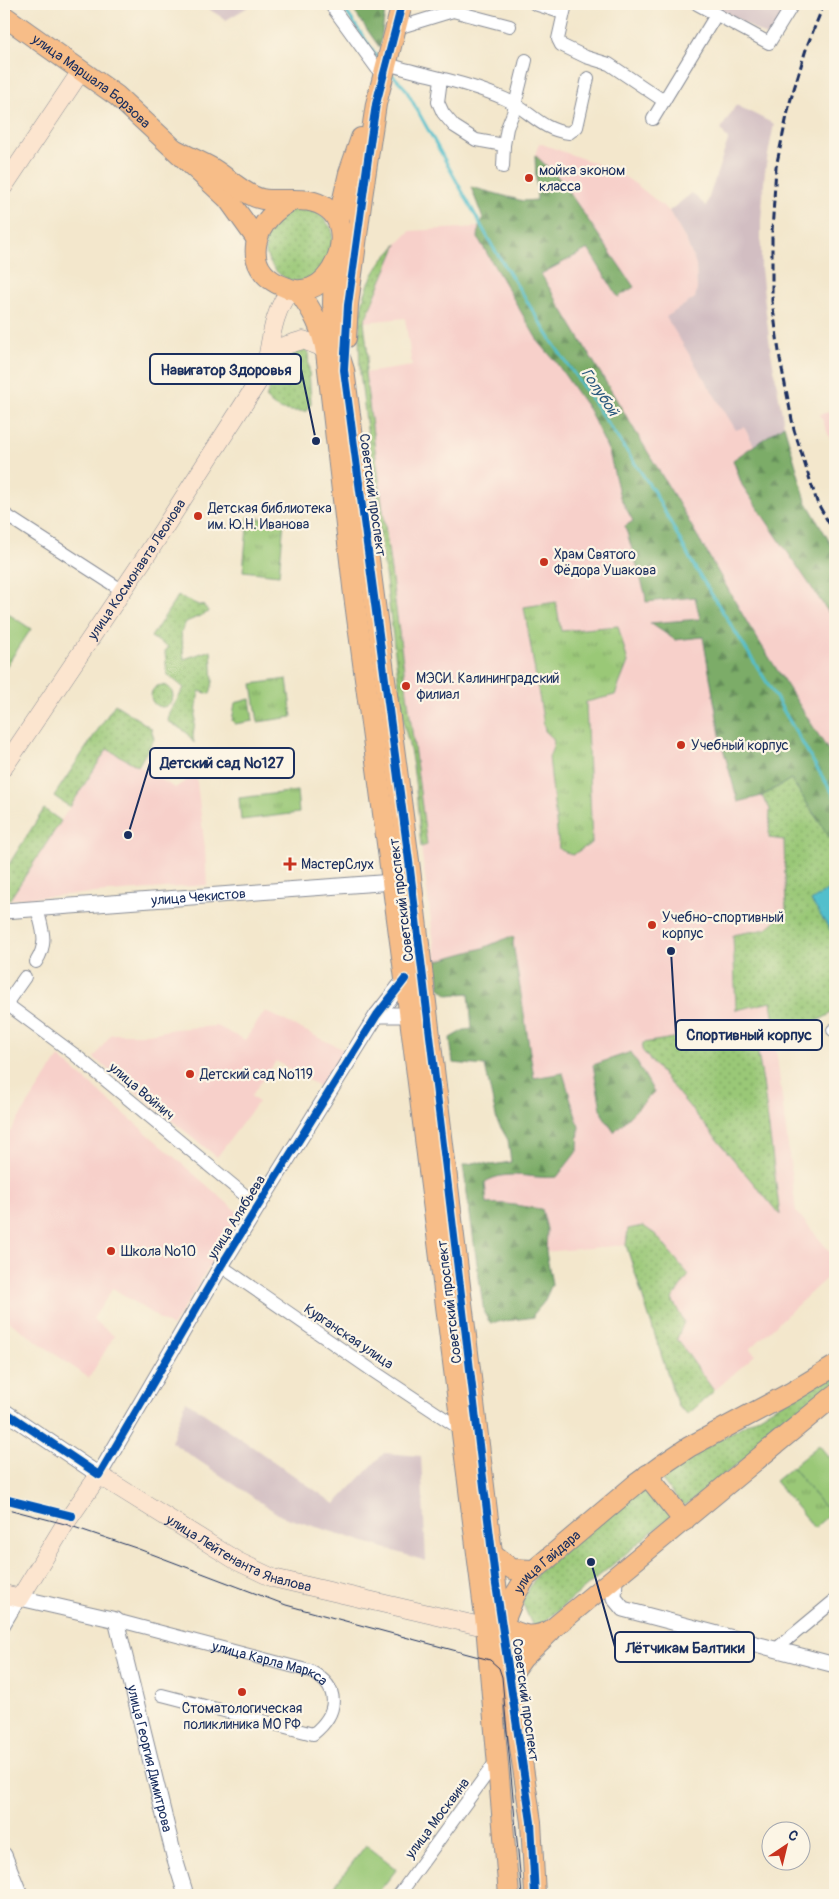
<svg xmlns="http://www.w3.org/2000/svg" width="839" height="1899" viewBox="0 0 839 1899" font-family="Pangolin,sans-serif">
<defs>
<pattern id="grass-dots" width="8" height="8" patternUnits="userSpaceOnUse" patternTransform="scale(1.25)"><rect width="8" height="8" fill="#9ac877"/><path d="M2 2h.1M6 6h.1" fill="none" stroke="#7da365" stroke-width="1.8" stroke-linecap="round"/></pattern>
<pattern id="forest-firs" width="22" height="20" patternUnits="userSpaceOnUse" patternTransform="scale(1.25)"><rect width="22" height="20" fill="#7bac68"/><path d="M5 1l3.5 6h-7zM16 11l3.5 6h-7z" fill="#648c59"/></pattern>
<pattern id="park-tufts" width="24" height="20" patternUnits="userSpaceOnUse" patternTransform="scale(1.25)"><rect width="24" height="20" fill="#9ac877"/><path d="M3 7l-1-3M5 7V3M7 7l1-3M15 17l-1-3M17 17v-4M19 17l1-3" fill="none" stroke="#7da365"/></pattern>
</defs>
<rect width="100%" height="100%" fill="#fcf5e5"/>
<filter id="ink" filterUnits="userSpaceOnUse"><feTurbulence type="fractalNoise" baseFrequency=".02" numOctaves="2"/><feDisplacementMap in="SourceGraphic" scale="10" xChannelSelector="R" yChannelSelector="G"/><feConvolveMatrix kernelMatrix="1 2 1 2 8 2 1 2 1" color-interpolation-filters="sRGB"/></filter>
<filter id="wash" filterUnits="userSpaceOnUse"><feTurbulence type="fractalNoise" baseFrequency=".0096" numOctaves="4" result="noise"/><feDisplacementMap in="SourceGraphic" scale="20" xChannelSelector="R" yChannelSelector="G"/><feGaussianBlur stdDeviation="1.12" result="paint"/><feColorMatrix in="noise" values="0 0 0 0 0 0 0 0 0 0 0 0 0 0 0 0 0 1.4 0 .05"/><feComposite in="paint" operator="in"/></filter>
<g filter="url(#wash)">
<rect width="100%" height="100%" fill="#f3e7cc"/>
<path fill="#f7d0ca" d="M539,143L614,170L637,185L669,211L687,242L696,265L697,289L695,298L667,317L736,429L744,427L754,445L747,452L835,585V1013L789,1031L774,1033L796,1211L835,1258V1274L833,1272L750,1349L755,1355L688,1414L678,1407L626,1245L481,1257L467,1169L511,1161L485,979L440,988L421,847L427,845L365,373L412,366L405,318L364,322L397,244L410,231L479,227L483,219L471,187L523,201L537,200L535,155Z
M835,215V333L829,290Z
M835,411V451L820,414Z
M108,748L175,788L196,774L205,849L207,885L10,899Z
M265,1011L346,1051L322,1088L276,1061L251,1096L258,1102L217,1157L94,1058L111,1034H149L174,1029L217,1026L245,1040Z
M59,1057L241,1215L172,1327L113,1288L93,1319L114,1336L89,1378L4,1318V1141Z"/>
<path fill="#d2bec2" d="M201,4H253L226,20Z
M712,4H793L771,39Z
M736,105L774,124L765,170L761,220V269L770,347L784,425L754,445L744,427L736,430L666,317L695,298L697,289L696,265L687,242L669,211L692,193L706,206L728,140L721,129Z
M186,1401L335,1504L384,1453L421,1456L426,1561L281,1516L171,1442Z"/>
<path fill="url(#grass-dots)" stroke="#5a7c6a" d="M292,208L316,209L332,229L333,248L320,274C314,276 305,282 298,282C278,281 260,256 266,237C270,224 282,217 292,208Z
M397,244L364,322L368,357L365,373L427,845L421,847C417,804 416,766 404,725L360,373C359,335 356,301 377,268C382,259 391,252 397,244Z
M305,348L308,353L311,403L307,411C291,411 276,413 266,398L275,373L287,351Z
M178,596L201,606L202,604L209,612L186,622L181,632L184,659L211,650L213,682L210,694L199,691L193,736L194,743L186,732L168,721L170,712L184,688L167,674L165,652L168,647L151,637Z
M151 696a11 11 0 1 1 22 0a11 11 0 1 1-22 0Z
M115,704L151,728L154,739L138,766L107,749L70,807L54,796Z
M791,779L835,846V885L812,901L835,937V1010C822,1022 792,1031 773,1032L774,1021L771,1002L736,1010L733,935L766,929L786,912L784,840L769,838L770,809L762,796Z
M44,809L61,821L10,899L4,900V872Z
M753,1025L763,1082L780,1215L642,1050L643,1043Z
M643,1226L655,1234L689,1275L672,1299L684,1322L677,1339L714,1391L688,1414L678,1407L626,1245L628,1229Z
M835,1372V1386L686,1505L681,1504L662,1480L664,1472Z
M646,1485L672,1515L544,1622L533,1627L522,1602L538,1572Z"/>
<path fill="url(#forest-firs)" stroke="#4b6e63" d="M349,4H386L380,48Z
M535,155L560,179L634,287L618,297L588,249L541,274L676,499L748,624L835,761V846L791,779L762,796L738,802L721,741L703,637L675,640L650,623L700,619L695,597L646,602L645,593L625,526L633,521L620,497L609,452L589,410L555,361L538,341L478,238L479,227L483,219L471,187L523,201L537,200Z
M784,425L806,501L835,551V622L742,485L733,460Z
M509,937L514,938L513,943L534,1078L563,1073L579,1127L578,1150L557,1177C531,1180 509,1168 485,1182L487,1204C505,1202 523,1207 542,1209L547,1229L546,1252L552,1284L544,1302L533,1315L535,1317L490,1323L484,1313L463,1165L478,1162L492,1165L511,1162L508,1140L497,1121L485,1066L453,1063L450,1038L464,1030L472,1029L469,993L448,995L440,988L436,961L483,948Z
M631,1052L654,1092L614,1132L602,1114L593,1065Z"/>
<path fill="url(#park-tufts)" stroke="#5a7c6a" d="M248,517L284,521L279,575L243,571Z
M556,602L561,631L618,626L628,662L615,695L586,702L592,843L572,855L559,849L549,757C555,743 557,741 545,731L524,607Z
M287,679L292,717L258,722L252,684Z
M250,699L253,721L235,724L232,721L235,703Z
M297,791L299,813L241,820L239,798Z
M792,1467L830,1514L814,1528L775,1481Z"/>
<path fill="#9ac877" stroke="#5a7c6a" d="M4,611L31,629L5,668L4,667Z
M819,1445L835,1465V1510L830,1514L792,1467Z
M366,1845L397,1869L376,1895H343L333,1888Z"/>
<path fill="#53bfcc" stroke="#377795" d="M835,885V937L811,901Z"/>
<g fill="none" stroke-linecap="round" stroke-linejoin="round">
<path stroke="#53bfcc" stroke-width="3" d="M341,4L380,61
M391,73L405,88L493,247L553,343L653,490L694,566L768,684L817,768L835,797"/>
</g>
</g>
<g filter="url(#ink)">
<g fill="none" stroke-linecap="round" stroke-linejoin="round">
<defs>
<g id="minor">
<path d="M330,4L383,77"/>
<path d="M535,4L563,13"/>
<path d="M566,4L558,39L561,45L586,57L609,64L664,101"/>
<path d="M697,4L769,43L793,4"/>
<path d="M398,24L404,26L453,11L510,26"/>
<path d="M387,64C426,76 468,82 505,99C530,110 540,130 569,133L577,127L588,78"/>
<path d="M441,79L438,102L443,113L454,126L476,140L504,145L503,167"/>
<path d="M653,119L716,15"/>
<path d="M504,145L507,128L513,113L526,60"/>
<path d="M4,514L123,591"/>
<path d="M36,962C49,942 42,929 37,908"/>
<path d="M4,1002L74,1054L258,1206"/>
<path d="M6,1004L25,977"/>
<path d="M833,1030L835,1029"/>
<path d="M221,1266L373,1371L462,1430"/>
<path id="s1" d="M116,1620L310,1671C341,1687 339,1713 313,1734L162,1695"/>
<path d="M4,1625L20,1598"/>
<path d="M776,1649L835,1600"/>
<path d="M399,1895L497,1760"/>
</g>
<g id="tertiary">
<path id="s2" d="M4,911L393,882"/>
<path d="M377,1015H410"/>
<path d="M4,1411L99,1475L221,1266L258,1206L377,1015L405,979"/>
<path d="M615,1579L614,1598L623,1609L835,1665"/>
<path id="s3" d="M20,1598L116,1620L174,1856L186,1895"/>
<path d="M4,1855L20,1895"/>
</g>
<g id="secondary">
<path d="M4,186L81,71"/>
<path d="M266,365C271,339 273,311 291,289"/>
<path id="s4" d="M4,767L148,553L265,371L283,346L303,340L319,346L326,352"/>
<path id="s5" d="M4,1594L20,1598L65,1524L99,1475L237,1561L273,1578L476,1625L499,1626"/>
</g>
<g id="primary">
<path id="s6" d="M4,16L117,96L228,199L256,238"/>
<path d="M176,150C187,156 199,161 210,167C225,175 245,196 262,199C285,203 308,194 328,209C353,228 338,278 311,288C301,291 294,291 285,287C236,269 255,216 294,200"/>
<path d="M338,221L349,173L361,138"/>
<path d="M334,266L333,304L337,348L344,370L409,861L495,1578L531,1822L535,1895"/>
<path d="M298,291C313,311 322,328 326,352L354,595L405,979L486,1625L509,1895"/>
<path d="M346,338L348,305L362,197L376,104L402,4"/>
<path d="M647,1475L684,1521"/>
<path d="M493,1555L512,1569L533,1570"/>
<path id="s7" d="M503,1624L515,1595L526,1577L636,1484L662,1465L689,1447L792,1392L835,1366"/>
<path d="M502,1626C522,1635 530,1640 551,1630L835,1395"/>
<path d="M510,1676L523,1658L551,1631"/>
</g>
</defs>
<use href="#minor" stroke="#878b95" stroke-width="14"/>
<use href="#tertiary" stroke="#878b95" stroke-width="17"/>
<use href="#secondary" stroke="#878b95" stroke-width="19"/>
<use href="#primary" stroke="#878b95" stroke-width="22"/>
<use href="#minor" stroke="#fff" stroke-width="12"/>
<use href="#tertiary" stroke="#fff" stroke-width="15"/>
<use href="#secondary" stroke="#fce5cf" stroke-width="18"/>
<use href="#primary" stroke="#f7bd88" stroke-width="20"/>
<path stroke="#1b2f5e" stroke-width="1" d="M4,1508L65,1524L136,1548L286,1605L490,1660L499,1668L502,1677L522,1895"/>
<path stroke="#1b2f5e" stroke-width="3" stroke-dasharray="8 4" stroke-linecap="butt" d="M824,4L807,46L790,102L776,167L772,232V301L780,359L794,430L817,502L835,534"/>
<defs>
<path id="cycleway" d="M402,4L376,104L371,137L348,305L344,370L409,861L495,1578L531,1822L535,1895
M4,1411L99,1475L221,1266L258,1206L377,1015L405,979
M4,1499L72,1516"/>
</defs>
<use href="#cycleway" stroke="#fcf5e5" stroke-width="11"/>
<use href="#cycleway" stroke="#0057b8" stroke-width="8"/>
</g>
</g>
<g fill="#c8321e" stroke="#fcf5e5" stroke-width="2">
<circle cx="529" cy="178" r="5"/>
<circle cx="198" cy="516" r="5"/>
<circle cx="544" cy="562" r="5"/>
<circle cx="406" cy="686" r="5"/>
<circle cx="681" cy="745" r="5"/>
<path d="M287.5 856.5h5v5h5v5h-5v5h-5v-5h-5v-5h5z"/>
<circle cx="652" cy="925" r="5"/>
<circle cx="190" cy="1074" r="5"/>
<circle cx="111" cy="1251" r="5"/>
<circle cx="242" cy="1692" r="5"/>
</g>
<g text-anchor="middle" stroke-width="4.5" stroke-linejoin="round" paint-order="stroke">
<g font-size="14" fill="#1b2f5e" stroke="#fcf5e5">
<text dy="5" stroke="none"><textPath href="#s6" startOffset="109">улица Маршала Борзова</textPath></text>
<text transform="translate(373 495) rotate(82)" y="5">Советский проспект</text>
<text dy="5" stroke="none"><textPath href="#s4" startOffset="238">улица Космонавта Леонова</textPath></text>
<text dy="5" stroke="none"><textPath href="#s2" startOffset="195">улица Чекистов</textPath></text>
<text transform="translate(401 900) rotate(-97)" y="5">Советский проспект</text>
<text transform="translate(142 1091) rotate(40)" y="5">улица Войнич</text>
<text transform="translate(236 1217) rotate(-58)" y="5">улица Алябьева</text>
<text transform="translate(449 1302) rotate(-97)" y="5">Советский проспект</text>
<text transform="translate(349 1336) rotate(34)" y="5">Курганская улица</text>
<text dy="5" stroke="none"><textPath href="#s5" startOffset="324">улица Лейтенанта Яналова</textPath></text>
<text dy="5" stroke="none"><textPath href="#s7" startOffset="78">улица Гайдара</textPath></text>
<text dy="5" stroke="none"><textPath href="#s1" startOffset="160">улица Карла Маркса</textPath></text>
<text transform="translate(526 1700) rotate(82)" y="5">Советский проспект</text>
<text dy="5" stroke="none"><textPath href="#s3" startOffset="241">улица Георгия Димитрова</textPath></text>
<text transform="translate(437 1818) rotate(-53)" y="5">улица Москвина</text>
</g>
<g font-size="14" fill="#1b2f5e" stroke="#fcf5e5" text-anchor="start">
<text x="539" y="175">мойка эконом<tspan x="539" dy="16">класса</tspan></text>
<text x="208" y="513">Детская библиотека<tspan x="208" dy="16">им. Ю.Н. Иванова</tspan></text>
<text x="554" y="559">Храм Святого<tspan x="554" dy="16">Фёдора Ушакова</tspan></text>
<text x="416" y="683">МЭСИ. Калининградский<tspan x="416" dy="16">филиал</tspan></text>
<text x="691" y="750">Учебный корпус</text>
<text x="301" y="869">МастерСлух</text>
<text x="662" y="922">Учебно-спортивный<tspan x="662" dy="16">корпус</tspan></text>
<text x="200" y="1079">Детский сад №119</text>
<text x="121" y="1256">Школа №10</text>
<text x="242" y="1713" text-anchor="middle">Стоматологическая<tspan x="242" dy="16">поликлиника МО РФ</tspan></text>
</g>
<g font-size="15" font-style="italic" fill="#2c5a7f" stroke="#fcf5e5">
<text transform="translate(600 392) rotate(56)" y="5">Голубой</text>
</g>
</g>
<path fill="none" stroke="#1b2f5e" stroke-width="2" d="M316 441L301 369M128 835L150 763M671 951L676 1035M591 1562L615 1647"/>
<g fill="#1b2f5e" stroke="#fcf5e5" stroke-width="2">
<circle cx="316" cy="441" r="5"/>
<circle cx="128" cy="835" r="5"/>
<circle cx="671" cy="951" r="5"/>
<circle cx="591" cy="1562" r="5"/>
</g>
<g fill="#fcf5e5" stroke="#1b2f5e" stroke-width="2">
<rect x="150" y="354" width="151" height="30" rx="5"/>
<rect x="150" y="748" width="144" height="30" rx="5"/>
<rect x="676" y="1020" width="146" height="30" rx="5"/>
<rect x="615" y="1632" width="139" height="30" rx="5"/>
</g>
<g font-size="15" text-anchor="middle" font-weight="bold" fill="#1b2f5e">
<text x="226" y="375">Навигатор Здоровья</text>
<text x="222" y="768">Детский сад №127</text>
<text x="749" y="1040">Спортивный корпус</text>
<text x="685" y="1653">Лётчикам Балтики</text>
</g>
<rect width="839" height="1899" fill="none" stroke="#fcf5e5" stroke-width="20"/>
<g transform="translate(786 1846) rotate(35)"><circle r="24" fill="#fcf5e5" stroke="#a2a6af"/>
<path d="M0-4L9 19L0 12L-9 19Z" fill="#c8321e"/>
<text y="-8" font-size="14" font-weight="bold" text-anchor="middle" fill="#1b2f5e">С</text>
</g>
</svg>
